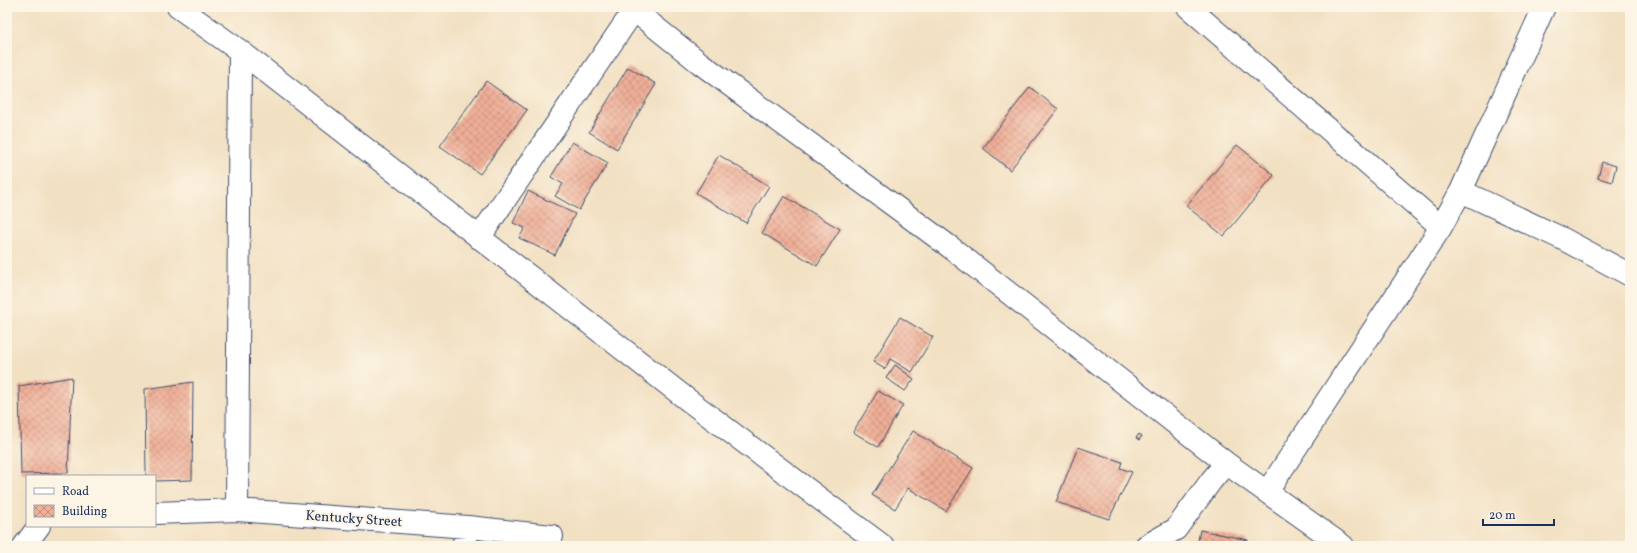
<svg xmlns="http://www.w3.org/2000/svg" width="1637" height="553" viewBox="0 0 1637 553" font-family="Vollkorn,serif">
<defs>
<pattern id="building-cross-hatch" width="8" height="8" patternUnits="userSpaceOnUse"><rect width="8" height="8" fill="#f0af97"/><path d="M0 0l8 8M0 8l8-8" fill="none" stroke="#c28f7e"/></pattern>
</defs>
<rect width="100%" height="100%" fill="#fcf5e5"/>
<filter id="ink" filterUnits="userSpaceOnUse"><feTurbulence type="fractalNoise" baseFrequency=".025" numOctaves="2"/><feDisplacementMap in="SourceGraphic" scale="8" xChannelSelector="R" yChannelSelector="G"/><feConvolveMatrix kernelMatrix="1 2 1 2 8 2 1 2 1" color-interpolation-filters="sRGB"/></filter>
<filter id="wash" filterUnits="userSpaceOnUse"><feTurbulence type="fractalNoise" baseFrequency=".012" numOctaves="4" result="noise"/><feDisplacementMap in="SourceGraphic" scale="16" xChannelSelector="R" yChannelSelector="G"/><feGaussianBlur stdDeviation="0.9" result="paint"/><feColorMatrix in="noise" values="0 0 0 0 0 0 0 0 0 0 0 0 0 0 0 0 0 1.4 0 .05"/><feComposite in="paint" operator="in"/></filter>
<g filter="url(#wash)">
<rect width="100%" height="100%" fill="#f2e0c2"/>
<g id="blocks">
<path fill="url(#building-cross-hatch)" d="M628,67L656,84L617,149L589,132Z
M486,81L527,110L480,174L440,146Z
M1030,87L1058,109L1010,170L983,148Z
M572,142L608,163L579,210L555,196L563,184L551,177Z
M1237,145L1274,175L1224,236L1186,206Z
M719,155L769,186L746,223L696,193Z
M1602,162L1616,166L1612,182L1598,178Z
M528,191L575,214L555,255L519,238L525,228L513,223Z
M784,196L840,229L817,266L762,233Z
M900,317L933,337L912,372L890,359L885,369L873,362Z
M895,365L914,379L905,391L886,378Z
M72,377L68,473L21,474L19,386Z
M193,382L192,480L155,481V476H146L145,389Z
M878,391L903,405L878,447L853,432Z
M913,431L973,468L946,511L908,488L895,509L872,495Z
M1139,434L1142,436L1139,440L1136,438Z
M1078,447L1122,462L1120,468L1132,472L1109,519L1056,502Z
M1200,530L1248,540L1247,546H1197Z
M1630,538V546H1624Z"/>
</g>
</g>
<g filter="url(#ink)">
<use href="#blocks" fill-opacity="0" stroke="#3b4a6d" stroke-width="1"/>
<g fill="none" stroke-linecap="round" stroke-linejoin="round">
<defs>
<path id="minor" d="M178,7L240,51L688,400L883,546
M630,7L700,63L950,247L1226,463L1343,546
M1188,7L1441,227
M1461,191L1563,239L1630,275
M479,238L634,10
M1267,492L1441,227L1461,191L1544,7
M237,510L240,51
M155,513L237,510L468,527L552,536
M24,546L39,526
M463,546L468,527
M1146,546L1176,529L1211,481L1226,463"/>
</defs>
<use href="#minor" stroke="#3b4a6d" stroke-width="24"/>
<use href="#minor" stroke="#fff" stroke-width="22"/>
</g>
</g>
<g text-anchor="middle" stroke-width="4" stroke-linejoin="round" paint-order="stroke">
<g font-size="14" fill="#1b2f5e" stroke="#fcf5e5">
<text transform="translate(354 518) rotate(4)" y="5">Kentucky Street</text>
</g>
</g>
<rect width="1637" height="553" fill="none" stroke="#fcf5e5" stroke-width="24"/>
<rect x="26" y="475" width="130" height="52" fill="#fcf5e5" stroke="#a2a6af"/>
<rect x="34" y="488" width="20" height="6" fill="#ffffff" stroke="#a2a6af"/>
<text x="62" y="495" font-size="12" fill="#1b2f5e">Road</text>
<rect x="34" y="505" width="20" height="12" fill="url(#building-cross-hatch)" stroke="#a2a6af"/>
<text x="62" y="515" font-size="12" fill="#1b2f5e">Building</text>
<path d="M1483 519v6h71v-6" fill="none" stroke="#1b2f5e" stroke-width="2"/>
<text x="1489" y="519" font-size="12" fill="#1b2f5e" stroke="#fcf5e5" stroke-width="3" paint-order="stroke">20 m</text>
</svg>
